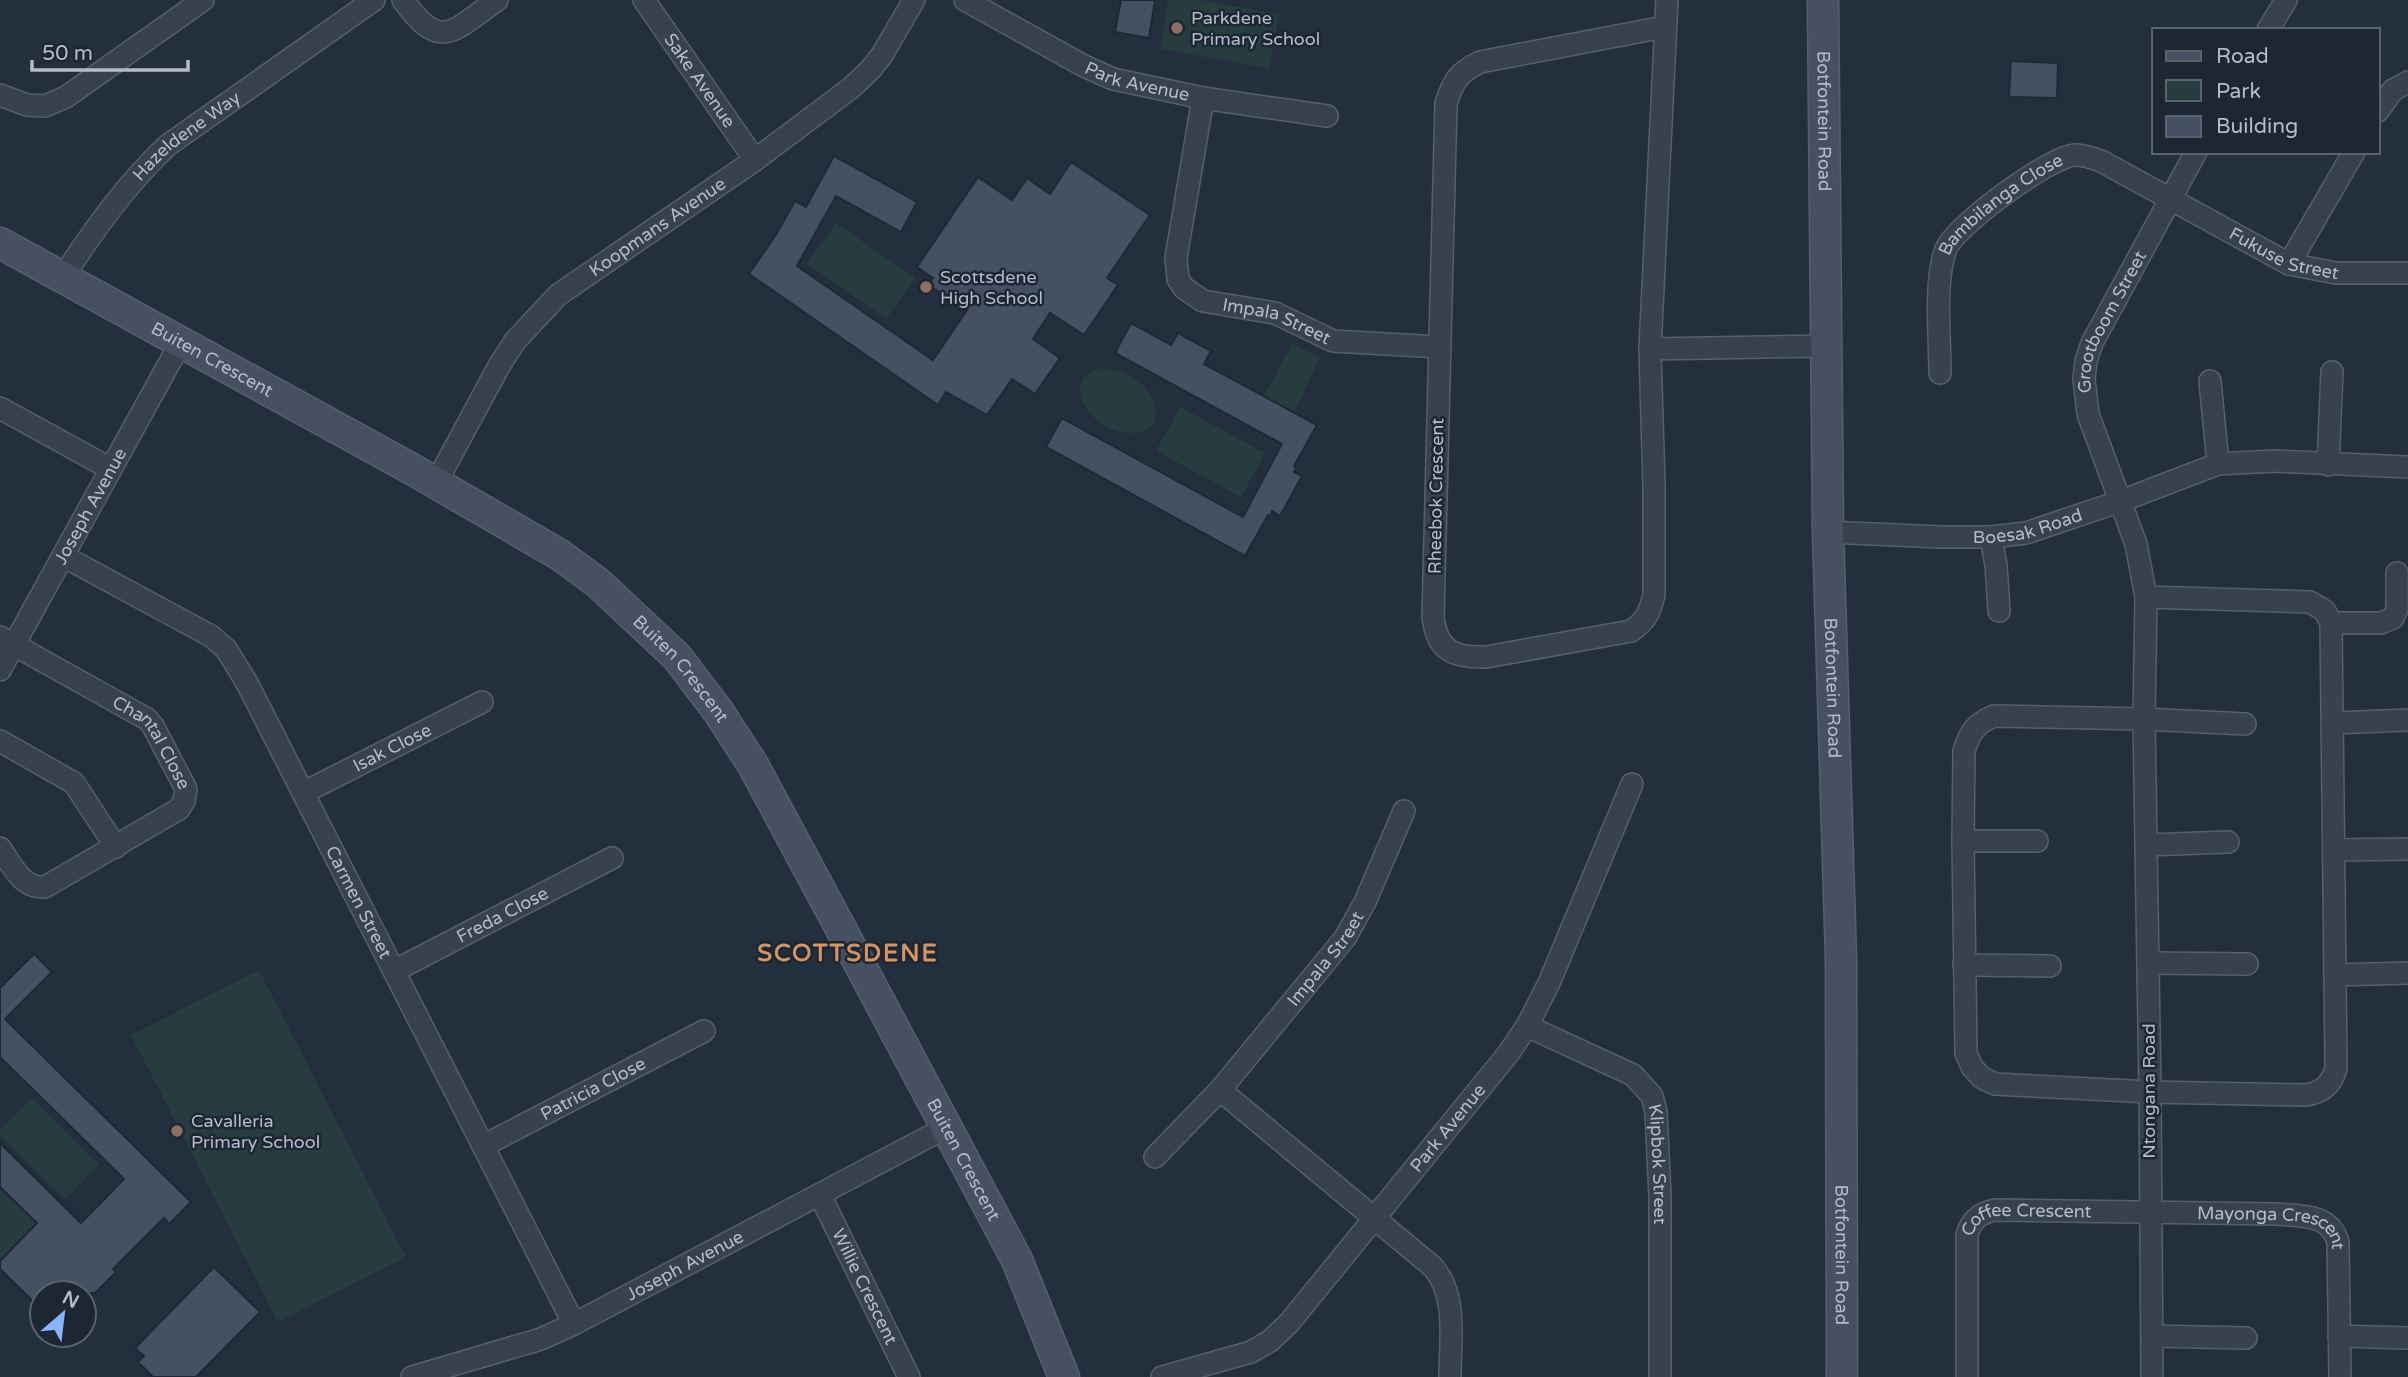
<svg xmlns="http://www.w3.org/2000/svg" width="2408" height="1377" viewBox="0 0 2408 1377" font-family="'Varela Round',sans-serif">
<rect width="100%" height="100%" fill="#242f3e"/>
<path fill="#263c3f" d="M1168,0H1200L1279,14L1269,68L1160,49Z
M836,223L915,278L886,319L807,264Z
M1292,344L1320,357L1294,413L1264,396Z
M1101,368C1112,369 1123,371 1133,377C1150,387 1172,425 1140,432C1095,442 1054,378 1101,368Z
M1180,407L1265,453L1241,497L1156,451Z
M259,970L406,1257L278,1322L131,1035Z
M32,1098L99,1164L65,1199L0,1136V1130Z
M0,1186L37,1223L0,1261Z"/>
<path fill="#455162" stroke="#1f2835" stroke-width="2" d="M1121,0H1155L1149,38L1115,32Z
M2011,61L2058,63L2057,98L2009,97Z
M834,156L917,202L901,232L836,196L797,266L933,360L967,310L928,285L933,278L917,267L978,177L1012,200L1027,178L1050,194L1071,162L1150,215L1107,278L1118,285L1084,335L1050,313L1033,339L1060,358L1035,394L1012,379L987,415L946,392L938,405L749,274L777,233L795,201L806,207Z
M1131,323L1171,345L1178,333L1211,351L1204,364L1317,425L1294,466L1296,468L1294,472L1302,476L1280,516L1272,511L1270,516L1268,515L1245,556L1046,447L1062,418L1243,517L1282,444L1115,353Z
M34,954L52,972L5,1019L191,1202L169,1224L164,1218L113,1269L116,1272L95,1293H42V1310L0,1269V1261L37,1223L0,1187V1143L81,1223L124,1179L0,1057V988Z
M214,1267L260,1312L196,1377H153L138,1362L144,1356L135,1348Z"/>
<g fill="none" stroke-linecap="round" stroke-linejoin="round">
<defs>
<g id="street">
<path d="M403,0C442,54 453,30 497,0"/>
<path id="s1" d="M644,0L755,160"/>
<path id="s2" d="M965,0L1084,66L1113,79L1203,98L1327,116"/>
<path d="M1664,27L1480,62C1458,73 1454,80 1446,103L1433,617C1437,651 1454,658 1486,657L1631,631C1646,621 1650,612 1654,595V487L1650,349L1667,0"/>
<path d="M2268,30L2286,0"/>
<path d="M0,95L27,105L45,106L66,97L97,75L203,0"/>
<path id="s3" d="M1203,98L1176,258L1178,279L1184,288L1203,301L1275,313L1333,341L1440,347"/>
<path d="M2378,111L2393,90L2408,82"/>
<path d="M2289,264L2354,152"/>
<path id="s4" d="M63,277C93,231 127,183 168,145L374,0"/>
<path d="M1650,349L1828,346"/>
<path id="s5" d="M1940,373C1940,338 1934,280 1946,249C1956,225 2049,157 2075,155C2084,155 2093,158 2101,161L2289,264L2336,273H2408"/>
<path d="M2210,381L2218,464"/>
<path d="M0,408L111,469"/>
<path d="M2328,465L2332,372"/>
<path id="s6" d="M436,483L499,366L515,341L558,295L755,160L851,88L871,69L882,55L914,0"/>
<path id="s7" d="M1828,532L1940,537H1991L2026,533L2121,501L2218,464L2274,461L2408,467"/>
<path d="M1991,537L1996,565L1999,611"/>
<path id="s8" d="M63,556L211,636L226,649L247,683L574,1324"/>
<path d="M2146,597L2310,602L2325,611L2331,623L2336,1068C2332,1084 2322,1093 2305,1095L2150,1092L1995,1084L1982,1078L1972,1067L1966,1053L1963,841L1964,751C1970,732 1975,724 1994,716L2144,719L2245,724"/>
<path d="M2331,623H2381L2393,618L2397,609V573"/>
<path id="s9" d="M0,637L147,719L153,726L186,789L184,801L179,809L45,887C22,889 12,865 0,848"/>
<path id="s10" d="M0,670L181,342"/>
<path d="M2333,723L2408,720"/>
<path d="M0,741L74,783L116,847"/>
<path id="s11" d="M303,793L482,702"/>
<path d="M1963,841H2037"/>
<path d="M2147,845L2228,842"/>
<path d="M2335,850L2408,849"/>
<path d="M2148,963L2247,964"/>
<path d="M1964,965L2050,966"/>
<path id="s12" d="M394,971L612,858"/>
<path d="M2336,975L2408,973"/>
<path id="s13" d="M1527,1026L1633,1075L1652,1096L1656,1112L1660,1197V1377"/>
<path d="M1220,1090L1433,1267C1458,1296 1450,1341 1450,1377"/>
<path id="s14" d="M483,1146L704,1031"/>
<path id="s15" d="M1155,1157L1220,1090L1345,938L1365,902L1404,811"/>
<path id="s16" d="M820,1195L909,1377"/>
<path d="M2152,1336L2246,1338"/>
<path d="M2339,1336L2408,1338"/>
<path id="s17" d="M412,1377L541,1339L574,1324L947,1127"/>
<path id="s18" d="M1162,1377L1251,1352L1270,1341L1289,1323L1508,1054L1527,1026L1549,983L1632,784"/>
<path id="s19" d="M1967,1377V1235C1971,1220 1980,1213 1995,1210L2275,1214C2300,1216 2330,1213 2338,1242L2340,1377"/>
<path id="s20" d="M2152,1377L2150,1092L2144,719L2146,597L2136,544L2088,414L2084,379L2086,361L2092,343L2196,152"/>
</g>
<g id="secondary">
<path id="s21" d="M1823,0L1828,532L1841,959L1842,1377"/>
<path id="s22" d="M0,243L410,468L560,555L598,583L677,657L718,711L753,765L833,914L1017,1260L1064,1377"/>
</g>
</defs>
<use href="#street" stroke="#565f6c" stroke-width="24"/>
<use href="#secondary" stroke="#565f6c" stroke-width="33"/>
<use href="#street" stroke="#38414e" stroke-width="21"/>
<use href="#secondary" stroke="#465061" stroke-width="30"/>
</g>
<g fill="#8d6e63" stroke="#1d2633" stroke-width="2.5">
<circle cx="1177" cy="28" r="7"/>
<circle cx="926" cy="287" r="7"/>
<circle cx="177" cy="1131" r="7"/>
</g>
<g text-anchor="middle" stroke-width="5" stroke-linejoin="round" paint-order="stroke">
<g font-size="18" fill="#b4bcc9" stroke="#1d2633" text-anchor="start">
<text x="1191" y="24">Parkdene<tspan x="1191" dy="21">Primary School</tspan></text>
<text x="940" y="283">Scottsdene<tspan x="940" dy="21">High School</tspan></text>
<text x="191" y="1127">Cavalleria<tspan x="191" dy="21">Primary School</tspan></text>
</g>
<g font-size="18" fill="#b4bcc9" stroke="#1d2633">
<text dy="6" stroke="none"><textPath href="#s1" startOffset="98">Sake Avenue</textPath></text>
<text dy="6" stroke="none"><textPath href="#s2" startOffset="192">Park Avenue</textPath></text>
<text dy="6" stroke="none"><textPath href="#s21" startOffset="121">Botfontein Road</textPath></text>
<text dy="6" stroke="none"><textPath href="#s4" startOffset="189">Hazeldene Way</textPath></text>
<text dy="6" stroke="none"><textPath href="#s5" startOffset="196">Bambilanga Close</textPath></text>
<text dy="6" stroke="none"><textPath href="#s6" startOffset="346">Koopmans Avenue</textPath></text>
<text dy="6" stroke="none"><textPath href="#s5" startOffset="520">Fukuse Street</textPath></text>
<text dy="6" stroke="none"><textPath href="#s3" startOffset="294">Impala Street</textPath></text>
<text dy="6" stroke="none"><textPath href="#s20" startOffset="1071">Grootboom Street</textPath></text>
<text dy="6" stroke="none"><textPath href="#s22" startOffset="242">Buiten Crescent</textPath></text>
<text transform="translate(1436 496) rotate(-89)" y="6">Rheebok Crescent</text>
<text dy="6" stroke="none"><textPath href="#s10" startOffset="187">Joseph Avenue</textPath></text>
<text dy="6" stroke="none"><textPath href="#s7" startOffset="201">Boesak Road</textPath></text>
<text dy="6" stroke="none"><textPath href="#s22" startOffset="808">Buiten Crescent</textPath></text>
<text dy="6" stroke="none"><textPath href="#s21" startOffset="688">Botfontein Road</textPath></text>
<text dy="6" stroke="none"><textPath href="#s9" startOffset="189">Chantal Close</textPath></text>
<text dy="6" stroke="none"><textPath href="#s11" startOffset="100">Isak Close</textPath></text>
<text dy="6" stroke="none"><textPath href="#s8" startOffset="474">Carmen Street</textPath></text>
<text dy="6" stroke="none"><textPath href="#s12" startOffset="122">Freda Close</textPath></text>
<text dy="6" stroke="none"><textPath href="#s15" startOffset="262">Impala Street</textPath></text>
<text dy="6" stroke="none"><textPath href="#s14" startOffset="124">Patricia Close</textPath></text>
<text transform="translate(2149 1091) rotate(-90)" y="6">Ntongana Road</text>
<text dy="6" stroke="none"><textPath href="#s18" startOffset="392">Park Avenue</textPath></text>
<text dy="6" stroke="none"><textPath href="#s22" startOffset="1376">Buiten Crescent</textPath></text>
<text dy="6" stroke="none"><textPath href="#s13" startOffset="214">Klipbok Street</textPath></text>
<text dy="6" stroke="none"><textPath href="#s19" startOffset="210">Coffee Crescent</textPath></text>
<text dy="6" stroke="none"><textPath href="#s19" startOffset="464">Mayonga Crescent</textPath></text>
<text dy="6" stroke="none"><textPath href="#s21" startOffset="1255">Botfontein Road</textPath></text>
<text dy="6" stroke="none"><textPath href="#s17" startOffset="296">Joseph Avenue</textPath></text>
<text dy="6" stroke="none"><textPath href="#s16" startOffset="102">Willie Crescent</textPath></text>
</g>
<g font-size="24" font-weight="bold" letter-spacing="2" fill="#d59563" stroke="#1d2633">
<text x="848" y="961">SCOTTSDENE</text>
</g>
</g>
<rect x="2152" y="28" width="228" height="126" fill="#1d2633" stroke="#59626f" stroke-width="2"/>
<rect x="2166" y="51" width="35" height="10" fill="#465061" stroke="#59626f" stroke-width="2"/>
<text x="2216" y="63" font-size="21" fill="#b4bcc9">Road</text>
<rect x="2166" y="80" width="35" height="21" fill="#263c3f" stroke="#59626f" stroke-width="2"/>
<text x="2216" y="98" font-size="21" fill="#b4bcc9">Park</text>
<rect x="2166" y="116" width="35" height="21" fill="#455162" stroke="#59626f" stroke-width="2"/>
<text x="2216" y="133" font-size="21" fill="#b4bcc9">Building</text>
<g transform="translate(63 1314) rotate(28)"><circle r="33" fill="#1d2633" stroke="#59626f" stroke-width="2"/>
<path d="M0-5L12 26L0 18L-12 26Z" fill="#8ab4f8"/>
<text y="-10" font-size="19" font-weight="bold" text-anchor="middle" fill="#b4bcc9">N</text>
</g>
<path d="M32 60v10h156v-10" fill="none" stroke="#b4bcc9" stroke-width="3.5"/>
<text x="42" y="60" font-size="21" fill="#b4bcc9" stroke="#1d2633" stroke-width="5" paint-order="stroke">50 m</text>
</svg>
